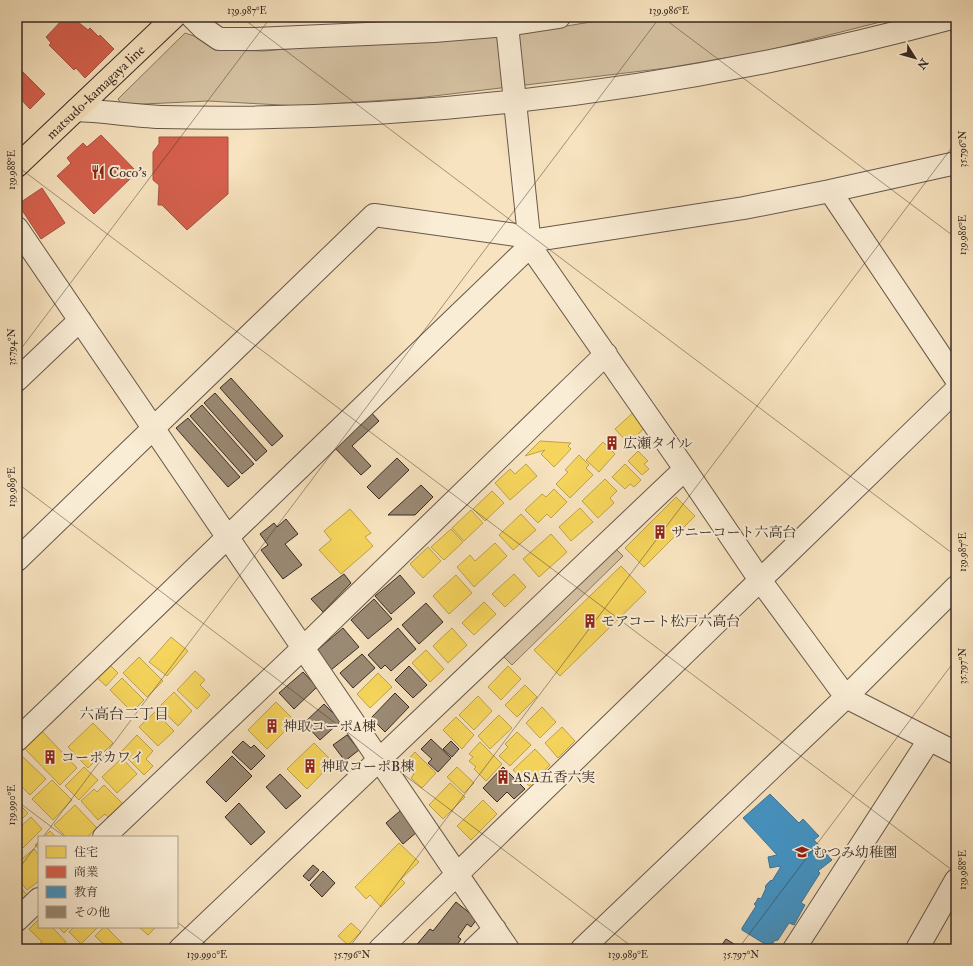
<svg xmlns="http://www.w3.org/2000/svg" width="973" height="966" viewBox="0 0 973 966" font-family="'IM FELL Double Pica','Noto Serif JP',serif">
<rect width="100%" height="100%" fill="#f7e3bf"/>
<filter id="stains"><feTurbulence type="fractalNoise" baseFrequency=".005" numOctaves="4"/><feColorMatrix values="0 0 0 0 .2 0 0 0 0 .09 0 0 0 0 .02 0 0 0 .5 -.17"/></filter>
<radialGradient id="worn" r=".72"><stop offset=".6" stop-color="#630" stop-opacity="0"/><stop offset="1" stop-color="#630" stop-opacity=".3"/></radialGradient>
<path fill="#d7c4a5" stroke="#887765" d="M621,17H900L766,51L667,68L417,98L299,106L208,101L122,105L118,99L185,33L194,36L215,50L264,51L361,42L524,33Z
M613,546L623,556L512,665L501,654Z"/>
<path fill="#f6d55c" stroke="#bda24c" d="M635,411L646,426L629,444L615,429Z
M540,441L571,443L568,446L571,449L554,467L541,454L545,450L525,456Z
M603,442L615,454L599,472L586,460Z
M638,451L648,461L644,464L649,469L642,475L628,461Z
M579,455L589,465L586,468L593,475L570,498L556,484L568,472L565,470Z
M526,464L537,476L510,500L495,483L510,469L515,474Z
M625,464L641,480L634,487L630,484L625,489L612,477Z
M605,479L617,491L610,498L614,503L598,518L582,501Z
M554,489L567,502L551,518L547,514L538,523L525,510L542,494L546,497Z
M492,491L504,503L485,521L473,509Z
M676,497L695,516L644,567L625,548Z
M580,508L593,522L571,541L559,527Z
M350,509L371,533L365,537L373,546L341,574L319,550L331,540L324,531Z
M471,510L483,523L464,541L452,528Z
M521,514L536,530L513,550L499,535Z
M451,529L463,542L444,560L431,547Z
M551,534L567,552L539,577L523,559Z
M495,543L507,556L474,587L457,567L470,555L475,561Z
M428,547L441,561L423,578L410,564Z
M621,566L646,592L560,676L534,650Z
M514,574L526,587L505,607L492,594Z
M456,575L472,593L449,614L433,596Z
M484,602L496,614L474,635L462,623Z
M452,628L467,645L448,663L433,646Z
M171,637L188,651L167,676L149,662Z
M426,650L444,669L430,682L412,663Z
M139,657L163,681L147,697L123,673Z
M107,662L118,673L106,686L94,675Z
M508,666L521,679L501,700L488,687Z
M195,671L205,680L200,685L210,695L197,709L177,690Z
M378,673L392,687L370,708L357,694Z
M122,678L144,700L132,712L110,690Z
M525,685L537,697L517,717L505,705Z
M174,692L192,711L178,726L159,707Z
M478,696L492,711L474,730L459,715Z
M276,702L295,721L267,749L248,730Z
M542,707L556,722L540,738L526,723Z
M155,712L174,731L158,746L139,727Z
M499,715L512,728L490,749L478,736Z
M456,717L474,735L462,749L443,730Z
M93,723L113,743L88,768L68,747Z
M562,727L575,741L558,758L545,743Z
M40,729L77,768L60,785L22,746Z
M517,732L531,745L510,766L499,756L508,747L505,744Z
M137,735L153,751L146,759L153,766L144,775L121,752Z
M480,742L502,764L486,781L474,769L476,767L469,761L473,757L469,754Z
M314,743L333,762L307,789L287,769Z
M535,749L550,765L529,786L513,770Z
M415,752L436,773L422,788L411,778L414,774L404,764Z
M22,756L46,779L30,795L17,782V761Z
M122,758L137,774L117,793L102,777Z
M84,767L98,780L79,800L65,786Z
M457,767L474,783L464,793L447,777Z
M52,780L72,800L53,820L32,799Z
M450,783L465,797L443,819L429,805Z
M104,785L123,804L108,817L105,814L98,820L81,801L94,789L97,792Z
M483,800L497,814L471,840L457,826Z
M17,802L28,813L17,824Z
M75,805L97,828L87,837H66L54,825Z
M31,817L42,829L23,848L17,841V830Z
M50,831L56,837H44Z
M39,841V849L35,845Z
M399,843L419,862L401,879L405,883L381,907L370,895L366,899L355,887Z
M17,846L23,852L17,858Z
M34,849L39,855V881L27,890L17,878V863Z
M17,883L27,895L17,904Z
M39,919V927H52L66,942L59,949H34L42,942L29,929Z
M351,923L361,932L348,945L338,936Z
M58,927H70L64,933Z
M74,927H98L81,944L69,932Z
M104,927H106L123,944L119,949H109L95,936Z
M139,927H156L148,935Z"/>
<path fill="#d6604d" stroke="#a75041" d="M65,17H70L77,23L78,22L88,30L90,28L99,37L100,35L114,49L85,78L76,68L74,70L49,45L51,43L46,37Z
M17,66L45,94L30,109L17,95Z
M101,135L137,172L94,214L57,176L71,163L67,158L83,143L87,147Z
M159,137H228V194L187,230L162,205H158L159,185L153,180V152L159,144Z
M42,188L65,223L41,239L18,204Z"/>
<path fill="#4393c3" stroke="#407494" d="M770,794L799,823L803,819L819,836L814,840L832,860L818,871L820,873L801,903L805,905L794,925L789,923L778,940L774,941L771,947L768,946L742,930V928L756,906L754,904L756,902L758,898L761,899L766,888L765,887L767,884L771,880L772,881L780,868V866L770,868L768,857L777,855L743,818Z"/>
<path fill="#9b8a75" stroke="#382a25" d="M235,17H280V19L235,20Z
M231,378L283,436L272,446L220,388Z
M215,393L267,451L256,461L204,403Z
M202,405L254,464L242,474L190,416Z
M368,409L379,421L352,446L371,466L361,475L331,444Z
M188,418L240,477L228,487L176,428Z
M397,458L409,470L379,499L367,487Z
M421,485L433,497L415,515H388Z
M286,519L298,534L285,544L302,565L283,579L261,550L268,545L260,534L274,523L277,527Z
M344,574L351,583L323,612L311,599Z
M400,575L415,593L391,614L375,596Z
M374,599L392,619L368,639L351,620Z
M426,603L443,622L419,644L402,625Z
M343,628L359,647L331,670L315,652Z
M398,628L416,649L391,671L385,665L381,669L368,655Z
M362,654L375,668L353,688L340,673Z
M409,666L427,685L413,698L395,680Z
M303,672L317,687L294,709L279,693Z
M395,693L409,707L385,732L371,718Z
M324,704L341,721L320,740L304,723Z
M347,735L359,750L345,761L333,745Z
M431,739L451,758L438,772L428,763L432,759L421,749Z
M243,741L251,748L254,745L265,756L251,770L232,752Z
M451,741L459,749L452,757L443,749Z
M232,756L252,776L226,802L206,782Z
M503,767L525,789L514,799L507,792L497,802L483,788Z
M280,774L301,796L286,809L266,787Z
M239,803L265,832L251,845L225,817Z
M400,811L418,831L403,844L386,823Z
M313,865L319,870L309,881L303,876Z
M323,871L335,883L322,897L310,885Z
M456,902L477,919L471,927L467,924L458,937L461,939L455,948L451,946L448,949H413L430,929L433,931Z
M726,939L742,949H719Z"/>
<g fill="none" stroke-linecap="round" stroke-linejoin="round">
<defs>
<path id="minor" d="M192,17L203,28L219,39H255L434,31L507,25L559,17
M507,25L530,246L685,469L760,580L846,697L956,753
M76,110C104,111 133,116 161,117C429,123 697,87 956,17
M830,191L956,379
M17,228L508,949
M530,241L744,208L830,191L956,163
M17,380L80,320
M17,560L374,215L530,237
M17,740L530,246
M104,837L303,648L606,354
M17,920L39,899
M180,949L685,469
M380,949L956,390
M474,949L495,929
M582,949L846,697L956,587
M794,949L929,740
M917,949L956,880"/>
<g id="major">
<path id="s1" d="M17,166L174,17"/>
</g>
</defs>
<use href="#minor" stroke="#68584c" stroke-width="24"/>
<use href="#major" stroke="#382a25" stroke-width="24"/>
<use href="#minor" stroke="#faedd5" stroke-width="22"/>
<use href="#major" stroke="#f7e3bf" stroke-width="22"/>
</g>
<path fill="none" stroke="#382a25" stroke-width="1" stroke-opacity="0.45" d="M241,17L956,556M662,17L956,238M17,166L956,873M17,354L271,17M17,483L635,949M17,801L65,837M43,837L660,17M17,871L39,842M177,922L213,949M348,949L956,142M738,949L956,659"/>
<defs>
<symbol id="restaurant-bare" viewBox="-9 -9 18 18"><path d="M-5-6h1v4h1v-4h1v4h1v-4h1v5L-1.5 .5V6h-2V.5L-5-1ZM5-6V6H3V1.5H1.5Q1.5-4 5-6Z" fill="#8f2418" stroke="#faedd5" stroke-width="2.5" paint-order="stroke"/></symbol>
<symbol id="building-bare" viewBox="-9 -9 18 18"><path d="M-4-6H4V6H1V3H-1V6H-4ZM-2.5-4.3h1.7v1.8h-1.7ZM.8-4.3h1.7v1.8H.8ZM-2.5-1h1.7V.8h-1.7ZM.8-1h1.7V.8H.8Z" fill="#8f2418" stroke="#faedd5" stroke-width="2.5" paint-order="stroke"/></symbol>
<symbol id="school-bare" viewBox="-9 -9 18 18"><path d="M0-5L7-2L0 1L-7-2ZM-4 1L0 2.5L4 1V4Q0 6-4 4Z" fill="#8f2418" stroke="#faedd5" stroke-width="2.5" paint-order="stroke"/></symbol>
</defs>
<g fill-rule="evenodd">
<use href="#restaurant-bare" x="88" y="162" width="20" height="20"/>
<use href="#building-bare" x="602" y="433" width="20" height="20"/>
<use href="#building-bare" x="650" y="522" width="20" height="20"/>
<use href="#building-bare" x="580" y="611" width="20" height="20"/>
<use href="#building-bare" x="262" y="716" width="20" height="20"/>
<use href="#building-bare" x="40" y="747" width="20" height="20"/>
<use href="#building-bare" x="300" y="756" width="20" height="20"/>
<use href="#building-bare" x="493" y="767" width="20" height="20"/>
<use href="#school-bare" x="792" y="842" width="20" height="20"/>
</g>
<g text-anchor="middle" stroke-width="4" stroke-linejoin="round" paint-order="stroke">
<g font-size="14" fill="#382a25" stroke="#faedd5">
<text dy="5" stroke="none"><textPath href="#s1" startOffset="108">matsudo-kamagaya line</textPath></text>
</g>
<g font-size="14" fill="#382a25" stroke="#faedd5" text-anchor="start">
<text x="109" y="177">Coco's</text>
<text x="623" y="448">広瀬タイル</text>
<text x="671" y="537">サニーコート六高台</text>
<text x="601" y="626">モアコート松戸六高台</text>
<text x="283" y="731">神取コーポA棟</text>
<text x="61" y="762">コーポカワイ</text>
<text x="321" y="771">神取コーポB棟</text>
<text x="514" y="782">ASA五香六実</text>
<text x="813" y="857">むつみ幼稚園</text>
</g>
<g font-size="15" fill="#382a25" stroke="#faedd5">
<text x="124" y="719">六高台二丁目</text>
</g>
</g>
<rect width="973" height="966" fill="none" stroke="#f7e3bf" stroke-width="44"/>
<rect x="38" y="836" width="140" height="92" fill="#faedd5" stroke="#ac9f8f"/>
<rect x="46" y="846" width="20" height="12" fill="#f6d55c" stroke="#ac9f8f"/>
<text x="74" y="856" font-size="12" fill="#382a25">住宅</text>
<rect x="46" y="866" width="20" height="12" fill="#d6604d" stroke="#ac9f8f"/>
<text x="74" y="876" font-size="12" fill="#382a25">商業</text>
<rect x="46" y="886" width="20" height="12" fill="#4393c3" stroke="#ac9f8f"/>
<text x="74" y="896" font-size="12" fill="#382a25">教育</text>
<rect x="46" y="906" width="20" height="12" fill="#9b8a75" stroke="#ac9f8f"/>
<text x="74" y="916" font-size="12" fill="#382a25">その他</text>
<g transform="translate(915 58) rotate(127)" stroke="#faedd5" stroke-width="3" paint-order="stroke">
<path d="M0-3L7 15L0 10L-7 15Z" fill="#382a25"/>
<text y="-6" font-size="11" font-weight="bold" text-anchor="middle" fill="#382a25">N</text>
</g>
<rect x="22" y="22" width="929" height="922" fill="none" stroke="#382a25" stroke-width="1.5"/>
<g font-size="10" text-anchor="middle" fill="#382a25">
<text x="247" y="14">139.987°E</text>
<text x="669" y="14">139.986°E</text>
<text transform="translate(962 149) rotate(-90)" y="4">35.796°N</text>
<text transform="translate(11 170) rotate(-90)" y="4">139.988°E</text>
<text transform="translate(962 235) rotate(-90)" y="4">139.986°E</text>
<text transform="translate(11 347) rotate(-90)" y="4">35.794°N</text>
<text transform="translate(11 487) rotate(-90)" y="4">139.989°E</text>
<text transform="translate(962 552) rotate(-90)" y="4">139.987°E</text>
<text transform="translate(962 666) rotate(-90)" y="4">35.797°N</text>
<text transform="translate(11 805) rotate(-90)" y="4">139.990°E</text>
<text transform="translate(962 870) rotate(-90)" y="4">139.988°E</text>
<text x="207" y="958">139.990°E</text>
<text x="352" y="958">35.796°N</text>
<text x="628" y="958">139.989°E</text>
<text x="741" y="958">35.797°N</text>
</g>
<rect width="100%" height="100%" filter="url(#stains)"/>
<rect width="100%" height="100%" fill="url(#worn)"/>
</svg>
